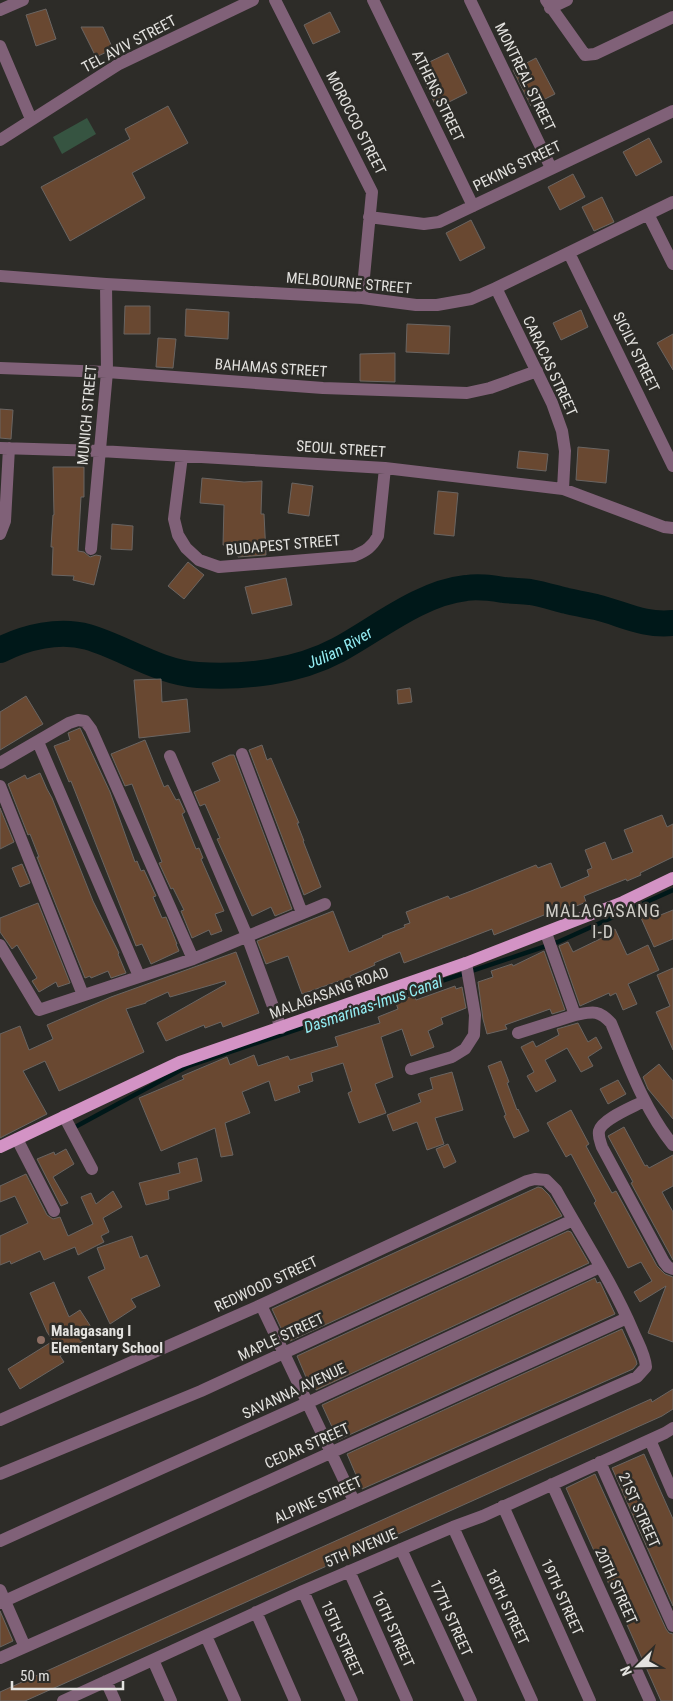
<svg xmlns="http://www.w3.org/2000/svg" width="673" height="1701" viewBox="0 0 673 1701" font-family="'Roboto Condensed',sans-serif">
<rect width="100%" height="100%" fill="#2d2c28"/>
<path fill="#365441" d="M87,118L96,134L62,154L53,137Z"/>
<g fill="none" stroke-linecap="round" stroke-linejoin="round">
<path stroke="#001819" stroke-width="4.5" d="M77,1126L188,1066L558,942L673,890"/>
<path stroke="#001819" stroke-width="26" id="s1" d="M0,650C26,637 59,629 88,637C125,648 158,672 198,675C244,678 297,672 338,650C377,629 420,593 466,588C479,586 491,588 504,590C512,591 521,591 530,592C542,594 555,598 567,601C576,603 586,605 596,607C624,614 643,626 673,623"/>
</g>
<path fill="#694831" stroke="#6a6562" d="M46,9L56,39L36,46L26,15Z
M330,12L340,32L313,44L304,25Z
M81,27H103L113,49L96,57Z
M448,53L467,93L437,108L417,68Z
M536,58L555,94L531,106L513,70Z
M168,106L188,143L132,173L145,198L70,241L41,187L130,139L125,129Z
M649,138L662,162L636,176L623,152Z
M573,174L585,197L560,210L548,187Z
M602,197L614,222L594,231L582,207Z
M471,220L485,248L460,261L446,233Z
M125,306H150V334H124Z
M186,309L229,312L228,339L185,336Z
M581,310L588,327L561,340L553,323Z
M407,324L450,326L449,354L406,352Z
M673,334V370L657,343Z
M158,338L176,339L173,368L156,367Z
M395,353V382L360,381V354Z
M0,409L13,410L11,439L0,438Z
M578,447L609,450L606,483L576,480Z
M519,451L548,454L546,471L517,468Z
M53,467H84V497H81L78,551L84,552L90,557L96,555L101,556L94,585L73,580L74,576L52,575L53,547H51L53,515H54Z
M202,478L244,482L262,481L261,514H264L266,555L238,557L240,545H223L224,505L200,503Z
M292,483L313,486L309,516L288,513Z
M438,491L458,493L454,536L434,534Z
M112,524L133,526L132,550L111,549Z
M188,562L204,575L184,599L168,586Z
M286,578L292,605L252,614L245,587Z
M161,679L162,702L187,699L190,732L139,738L134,680Z
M410,688L412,702L398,704L397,690Z
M26,696L43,724L0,750V712Z
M80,728L110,792L135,862L137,861L141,871L144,870L156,896L153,897L162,918L166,917L177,944H176L179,951L151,964L142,944L136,946L71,781L69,782L54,746L70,740L68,733Z
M145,740L164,787L168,785L176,800L179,799L185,812L182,814L196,849L199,848L203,858L201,859L224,911L215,914L222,931L211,935L209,930L192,938L181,911L184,910L173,888L171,889L159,863L162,862L132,784L125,786L111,754Z
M262,745L267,760L271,758L292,807L299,823H297L304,841H303L321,887L304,895L249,750Z
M230,755H234L292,909L275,916L271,907L252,916L217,839L220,838L205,804L200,806L194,792L220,781L212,763Z
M40,773L47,789L52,798L93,901L119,953L118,954L126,973L111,978L108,971L91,978L90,976L85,978L37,857H39L30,834L28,835L8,784L25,775L27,779Z
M0,808L14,842L0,849Z
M662,815L667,827L673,824V857L640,873L641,875L627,881L626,879L584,896L586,902L574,907L572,905L560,910L559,909L494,935L492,929L404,963L400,952L374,963L375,965L350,976L351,980L340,984L339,981L302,994L288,956L266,964L257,941L333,911L349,952L383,937L382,936L405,927L404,925L410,923L406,912L448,896L450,899L471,891L536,865L538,868L551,863L561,888L589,876L587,870L592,868L585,850L605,842L612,860L633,852L624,830Z
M22,864L30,883L20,887L12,868Z
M38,903L70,983L58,987L56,982L39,992L32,981L37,978L17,945L12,949L0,932V918Z
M673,910V939L654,947L641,918L656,911L658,916Z
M615,929L627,955L648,945L659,970L628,984L637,1004L623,1010L616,993L610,996L609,993L580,1006L559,946L568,942L573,952L604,937L603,935Z
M544,951L565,1010L552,1014L550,1009L505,1025L507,1029L487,1034L483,1019L478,982L493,977L491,971L512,964L513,966Z
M236,952L259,1013L223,1027L221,1022L205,1028L204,1025L166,1041L157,1023L226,984L225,981L170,997L168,992L146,1002V1003L126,1009L144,1052L59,1091L45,1061L23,1071L47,1114L0,1138V1034L20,1026L29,1050L53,1039L47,1025L111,997Z
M673,968V1050L656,1012L670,1006L657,975Z
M455,986L456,989L462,987L466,1008L441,1018L443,1024L428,1031L434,1047L411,1056L402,1029L381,1037L393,1077L375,1084L386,1113L359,1123L348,1093L352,1091L343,1063L311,1073L313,1081L298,1086L300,1092L275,1101L269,1081L242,1092L250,1113L225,1123L233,1155L221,1157L215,1128L161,1151L139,1098L184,1079L182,1076L227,1057L230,1065L254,1055L258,1066L288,1056L290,1060L338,1046L335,1037L380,1023L378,1017L398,1009L396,1003L414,995L416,1000Z
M578,1023L588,1042L596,1037L602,1048L588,1057L593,1066L581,1072L567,1048L545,1060L556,1081L536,1092L527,1076L534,1072L521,1047L533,1041L536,1047L559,1035L557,1029Z
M501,1061L509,1082L507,1083L517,1110L518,1109L529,1131L514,1138L504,1116L506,1115L488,1066Z
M659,1064L673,1081V1119L648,1089L643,1077Z
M452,1072L463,1110L435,1118L444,1144L427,1150L417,1122L393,1131L387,1115L421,1102L418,1094L433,1089L430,1078Z
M618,1080L626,1094L608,1104L600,1089Z
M571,1110L589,1144L586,1146L598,1168L612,1193L616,1191L657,1266L665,1274L673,1277V1342L648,1333L666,1286L640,1302L634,1292L652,1281L641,1262L628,1268L594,1203L596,1201L571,1154L566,1157L547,1123Z
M624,1127L645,1166L647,1165L649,1168L673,1155V1186L662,1192L673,1212V1260L631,1183L633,1182L608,1136Z
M448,1144L456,1162L444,1168L436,1149Z
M66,1149L74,1164L53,1177L68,1203L61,1206L37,1159L54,1152L55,1155Z
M197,1158L202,1181L168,1191L169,1199L146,1205L139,1183L180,1173L178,1163Z
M26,1174L47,1215L53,1219L60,1217L68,1236L93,1224L81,1197L91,1193L96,1204L113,1191L122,1207L103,1218L109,1232L101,1236L104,1242L78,1255L75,1247L44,1260L40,1251L11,1264L10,1261L0,1265V1236L28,1223L15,1196L0,1202V1186Z
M538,1187L542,1188L549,1195L562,1216L290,1341L289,1340L287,1341L272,1309Z
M568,1231L571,1232L589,1263L316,1390L315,1387L311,1389L297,1356Z
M132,1236L140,1258L147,1255L160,1286L131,1299L136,1307L110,1324L88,1277L105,1269L97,1248Z
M595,1278L597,1283L600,1282L615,1314L338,1440L322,1405Z
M54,1282L69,1317L80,1310L95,1333L60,1356L64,1362L20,1389L8,1369L53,1341L47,1332L30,1293Z
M622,1329L636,1360L637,1364L633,1369L362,1489L347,1454Z
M673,1389V1409L662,1416L25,1701H0V1692L651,1399L652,1402Z
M644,1454L673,1519V1606L612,1468Z
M595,1474L666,1629L669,1633L673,1634V1701H661L566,1488Z
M0,1611L13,1641L0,1647Z"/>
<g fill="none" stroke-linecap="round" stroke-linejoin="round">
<path stroke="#806178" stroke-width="12" d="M275,0L372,192L362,298
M373,0L473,206
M470,0L551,168
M546,0L585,55L595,54L673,17
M550,8L567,0
M0,10L23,0
M0,46L31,119
M0,140L119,64L253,0
M648,214L673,264
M369,217L424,224L439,222L673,111
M569,253L673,466
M0,276L106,284L362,298L416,305H437L471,299L496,288L673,202
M496,288L552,403L562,431L565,451L563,489
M0,368L107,372L323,388L467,393L490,388L537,371
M0,448L100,451L385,468L563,489L664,527L673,528
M182,456L174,519L178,535L186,548L199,560L219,567L354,556C366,551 372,547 378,536L385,468
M0,534L5,521L9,448
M91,549L107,372L106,284
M38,742L139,976
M242,754L302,913
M170,756L247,936L281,1028
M0,763L69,723L78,720L85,721L91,729L193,959
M0,786L83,995
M546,933L575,1015C592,1012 598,1009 611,1023C629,1066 644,1109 673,1145
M0,945L39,1010L193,959L325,904
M518,1033L575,1015
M411,1069L452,1057L465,1049L474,1035L475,1015L466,963
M644,1101C633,1107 602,1119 599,1131C598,1137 600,1141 602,1147L664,1262L668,1267L673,1269
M64,1116L92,1169
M17,1139L54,1211
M261,1305L354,1501
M0,1420L261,1305L527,1181L535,1179L546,1180L556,1190C582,1237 612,1282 633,1331C638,1343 645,1354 646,1367L637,1377L0,1658
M650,1440L673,1493
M600,1462L673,1626
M0,1474L201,1391L573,1220
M552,1484L650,1701
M503,1506L590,1701
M453,1527L532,1701
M0,1541L307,1403L600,1267
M401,1549L471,1701
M349,1571L407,1701
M0,1590L25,1647
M303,1591L352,1701
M0,1603L627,1318
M256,1612L295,1701
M206,1636L235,1701
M153,1660L171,1701
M106,1681L115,1701
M63,1701L303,1591L453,1527L483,1516L665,1433L673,1428"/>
<path stroke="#d393c5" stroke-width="12" d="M0,1147L180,1062L466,963L623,902L673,878"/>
</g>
<circle fill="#8d6e63" stroke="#2d2c28" stroke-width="2" cx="41" cy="1340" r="5"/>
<g text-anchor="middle" stroke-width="5" stroke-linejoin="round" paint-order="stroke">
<g font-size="15" fill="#e3e2df" stroke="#2d2c28">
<text transform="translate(129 44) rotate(-28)" y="5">TEL AVIV STREET</text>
<text transform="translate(525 77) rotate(64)" y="5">MONTREAL STREET</text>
<text transform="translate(438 96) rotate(64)" y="5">ATHENS STREET</text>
<text transform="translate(356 123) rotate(63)" y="5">MOROCCO STREET</text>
<text transform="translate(517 166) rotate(-26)" y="5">PEKING STREET</text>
<text transform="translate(349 283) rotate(5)" y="5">MELBOURNE STREET</text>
<text transform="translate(636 352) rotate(64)" y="5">SICILY STREET</text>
<text transform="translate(550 366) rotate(65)" y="5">CARACAS STREET</text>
<text transform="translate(271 368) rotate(4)" y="5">BAHAMAS STREET</text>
<text transform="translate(87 415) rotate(-85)" y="5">MUNICH STREET</text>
<text transform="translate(341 449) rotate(4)" y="5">SEOUL STREET</text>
<text transform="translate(283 545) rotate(-5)" y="5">BUDAPEST STREET</text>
<text transform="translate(329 993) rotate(-20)" y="5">MALAGASANG ROAD</text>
<text transform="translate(266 1284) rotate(-25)" y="5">REDWOOD STREET</text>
<text transform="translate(281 1337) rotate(-25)" y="5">MAPLE STREET</text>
<text transform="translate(294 1391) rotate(-25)" y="5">SAVANNA AVENUE</text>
<text transform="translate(307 1446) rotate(-24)" y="5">CEDAR STREET</text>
<text transform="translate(318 1500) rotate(-24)" y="5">ALPINE STREET</text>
<text transform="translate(639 1510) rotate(66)" y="5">21ST STREET</text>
<text transform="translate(361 1548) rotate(-23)" y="5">5TH AVENUE</text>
<text transform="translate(616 1586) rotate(66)" y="5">20TH STREET</text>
<text transform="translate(562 1597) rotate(66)" y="5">19TH STREET</text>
<text transform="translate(507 1607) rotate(65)" y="5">18TH STREET</text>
<text transform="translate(451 1618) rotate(66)" y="5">17TH STREET</text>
<text transform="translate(393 1629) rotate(66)" y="5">16TH STREET</text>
<text transform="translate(342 1639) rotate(66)" y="5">15TH STREET</text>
</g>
<g font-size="15" font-weight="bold" fill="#e3e2df" stroke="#2d2c28" text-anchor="start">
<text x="51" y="1336">Malagasang I<tspan x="51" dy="17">Elementary School</tspan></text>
</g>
<g font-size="16" font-style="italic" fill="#93edf3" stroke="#2d2c28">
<text dy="6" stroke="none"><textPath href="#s1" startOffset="354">Julian River</textPath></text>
<text transform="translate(373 1004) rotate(-19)" y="6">Dasmarinas-Imus Canal</text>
</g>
<g font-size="18" letter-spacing="1" fill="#ceccc6" stroke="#2d2c28">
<text x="603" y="917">MALAGASANG<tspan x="603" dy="21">I-D</tspan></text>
</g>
</g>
<g transform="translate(638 1666) rotate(247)" stroke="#2d2c28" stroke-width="4" paint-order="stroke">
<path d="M0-4L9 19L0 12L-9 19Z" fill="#e3e2df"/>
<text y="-8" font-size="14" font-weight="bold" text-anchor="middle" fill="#e3e2df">N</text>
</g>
<path d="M12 1681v8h111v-8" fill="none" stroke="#e3e2df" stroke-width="2.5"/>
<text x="20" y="1681" font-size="15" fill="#e3e2df" stroke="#2d2c28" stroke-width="4" paint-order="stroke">50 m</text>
</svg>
